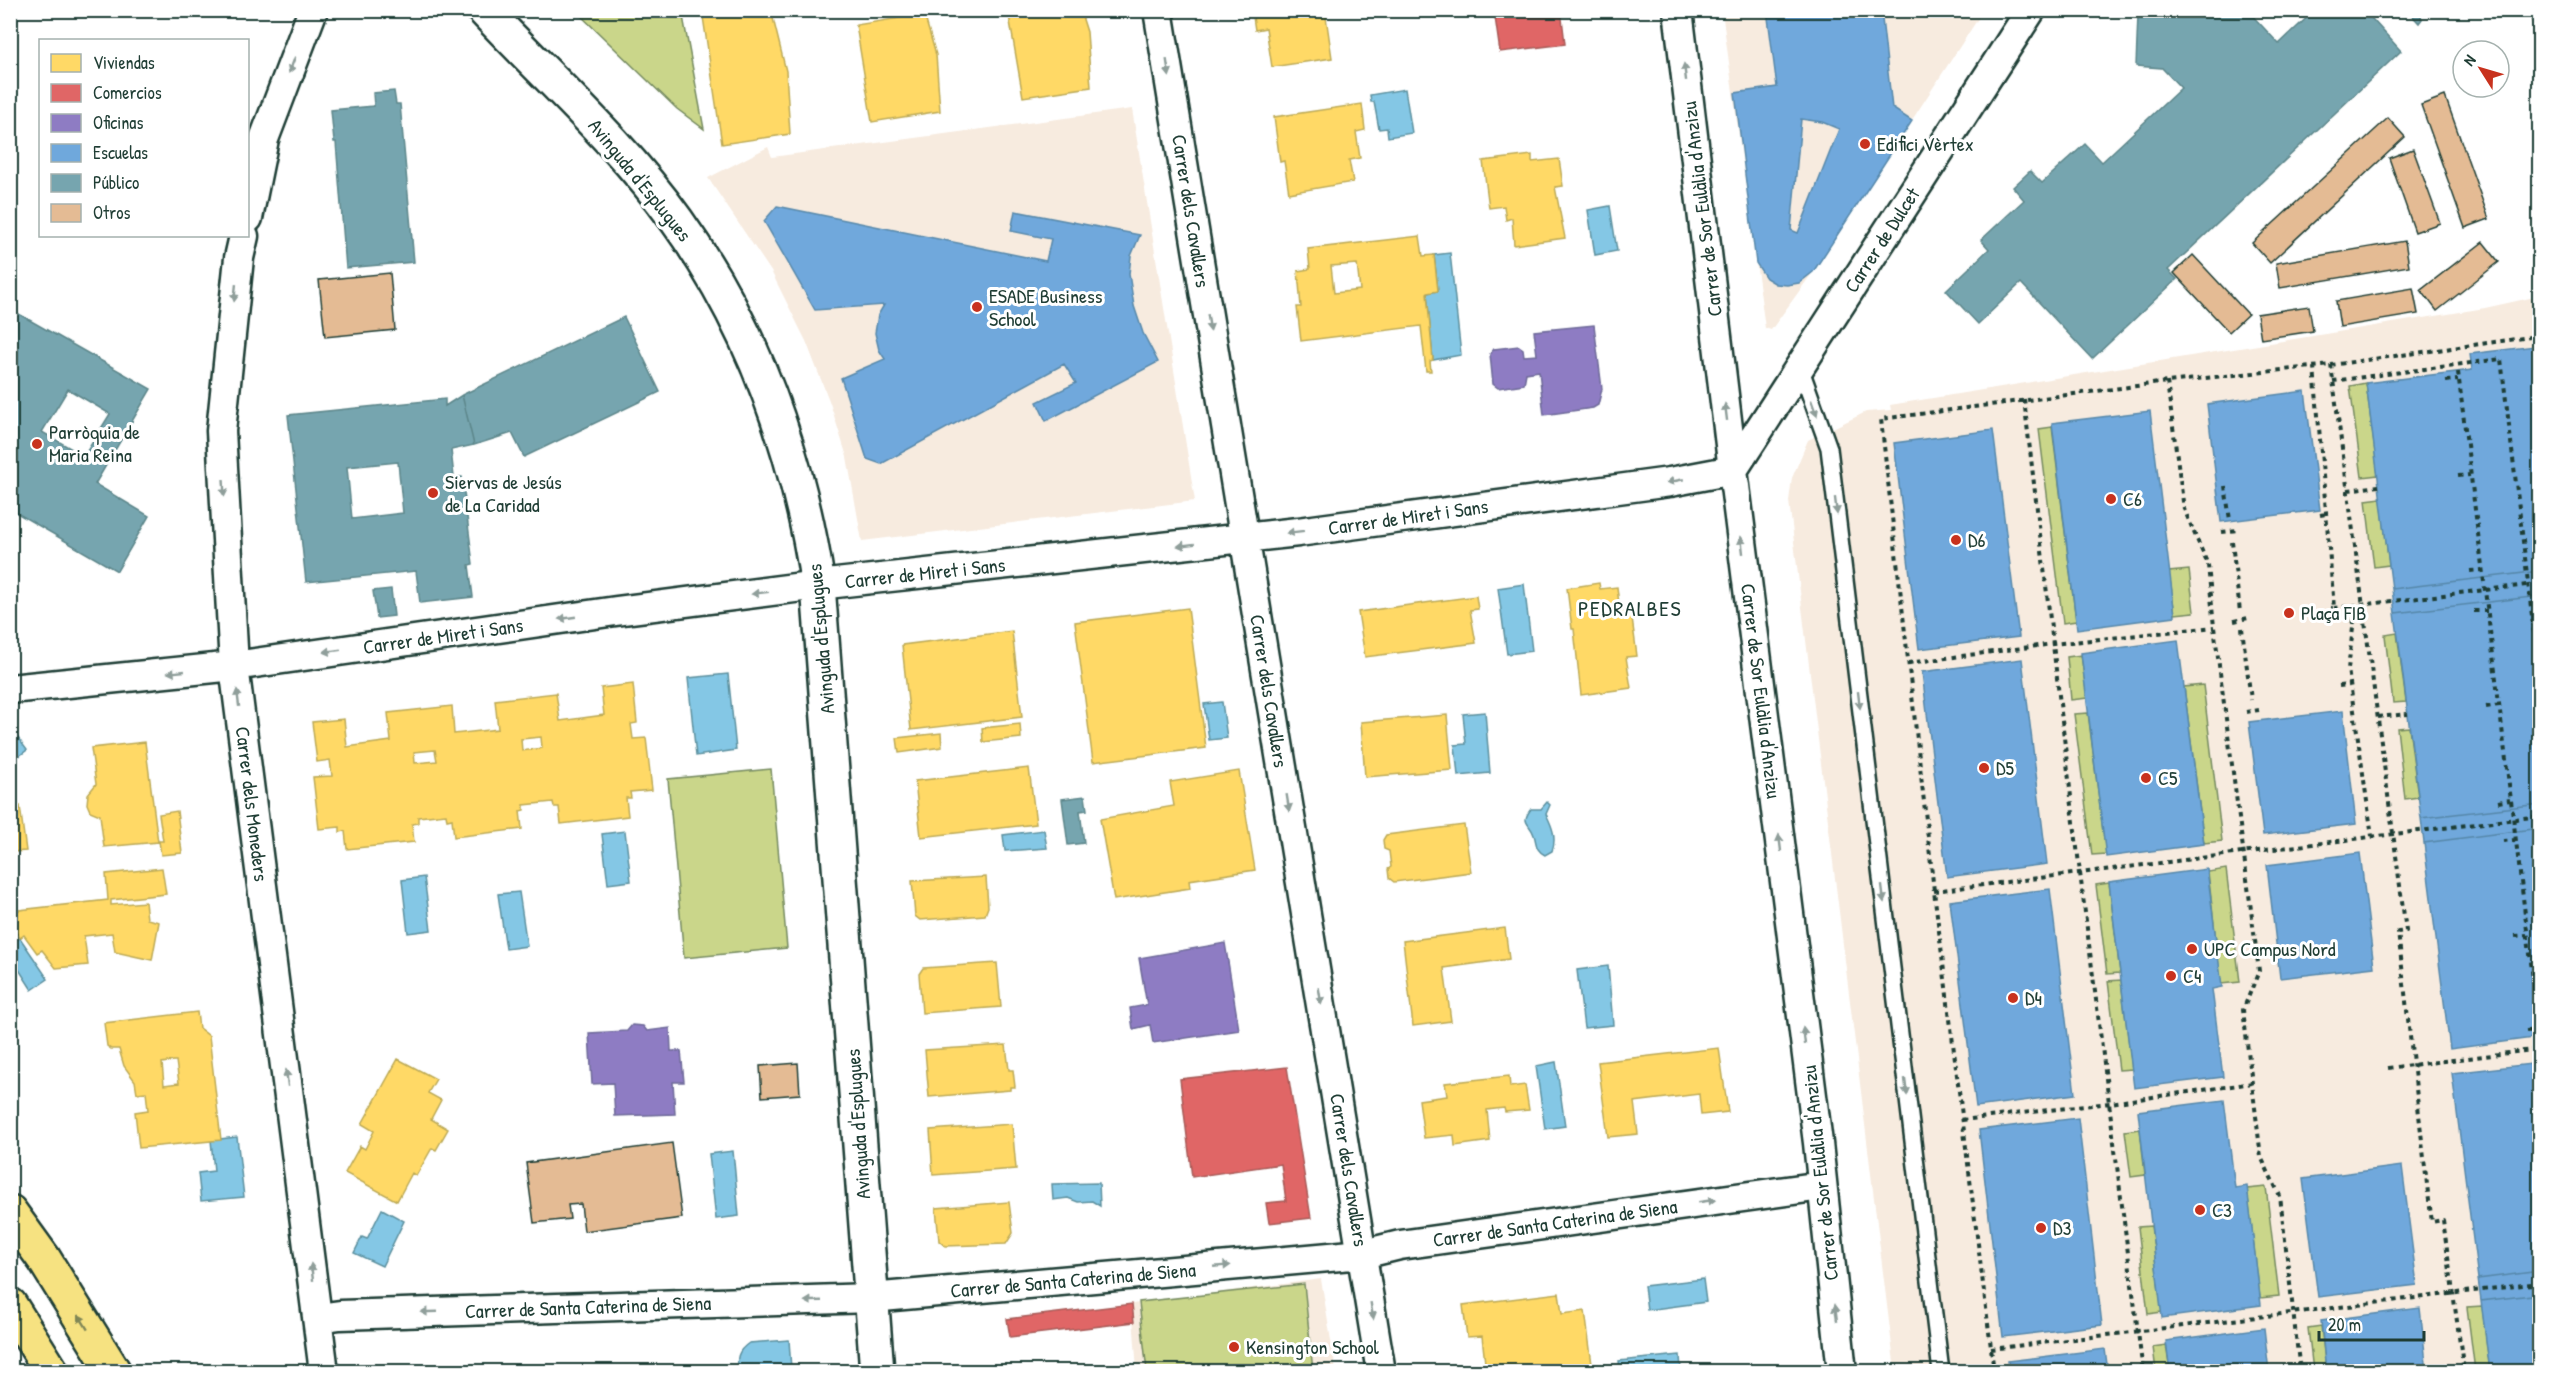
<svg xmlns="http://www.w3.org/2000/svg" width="2550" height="1382" viewBox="0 0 2550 1382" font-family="'Patrick Hand',sans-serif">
<rect width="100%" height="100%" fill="#fff"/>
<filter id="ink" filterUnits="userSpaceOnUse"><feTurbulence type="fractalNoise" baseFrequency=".0167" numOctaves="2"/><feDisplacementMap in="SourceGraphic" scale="12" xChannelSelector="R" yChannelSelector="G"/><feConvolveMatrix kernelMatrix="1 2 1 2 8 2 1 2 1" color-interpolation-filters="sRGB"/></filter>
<g filter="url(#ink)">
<path fill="#f7ebdf" d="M1722,11H1983L1813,272L1771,330L1765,328Z
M1132,109L1195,501L862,541L847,457L830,403L806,341L772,273L708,178L768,147L772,157Z
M2539,296V1371H1895L1789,501L1792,478L1808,440L1866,412L1891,410L1890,405L2485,308Z
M1321,1279L1336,1371H1137L1132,1304Z"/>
<path fill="#cad68a" stroke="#748a5f" stroke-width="1.5" d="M576,11H682L704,129L677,109Z
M2529,11H2539V45Z
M2366,383L2378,475L2362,477L2350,386Z
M2052,427L2076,621L2063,623L2039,429Z
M2381,498L2389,565L2374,567L2366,500Z
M2189,570L2194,612L2175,614L2169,572Z
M2397,633L2406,702L2393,703L2385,635Z
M2081,655L2087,698L2071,700L2067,657Z
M2203,685L2222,841L2204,843L2184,687Z
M2088,713L2106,854L2092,855L2074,714Z
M2409,727L2418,797L2405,799L2397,728Z
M771,769L787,948L684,958L668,779Z
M2226,869L2240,982L2221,984L2208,872Z
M2109,883L2120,973L2107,974L2096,885Z
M2121,980L2132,1069L2119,1070L2108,981Z
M2140,1129L2145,1175L2131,1177L2125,1131Z
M2266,1187L2279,1296L2260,1298L2247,1189Z
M2151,1226L2162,1312L2148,1314L2138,1227Z
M1304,1284L1313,1371H1147L1139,1302Z
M2482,1306L2490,1371H2475L2467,1307Z
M2321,1326L2326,1371H2313L2308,1328Z
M2166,1345L2170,1371H2156L2153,1347Z"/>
<path fill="#84c7e5" stroke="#5c909e" stroke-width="1.5" d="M1405,89L1412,133L1388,137L1387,128L1379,129L1374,102H1371L1370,95Z
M1610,206L1617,251L1595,255L1588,210Z
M1450,253L1461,355L1433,360L1427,293L1438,291L1434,255Z
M1524,584L1532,651L1507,654L1498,588Z
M728,674L736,750L696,756L688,678Z
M1222,702L1227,738L1209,740L1204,704Z
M1485,712L1490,773L1458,776L1455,745L1466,744L1463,714Z
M12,730L27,750L11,762V732Z
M1547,802L1550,805L1546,814C1552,826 1557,838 1552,851L1545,855C1535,850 1537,844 1534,835C1530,822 1520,824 1531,809H1541Z
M1044,830L1047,848L1005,851L1003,835Z
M625,831L631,881L608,884L602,834Z
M424,877L431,930L408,933L402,880Z
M519,892L527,946L506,949L498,894Z
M20,938L48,979L32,990L11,957V944Z
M1608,966L1613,1025L1584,1028L1577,970Z
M1556,1062L1565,1126L1545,1129L1536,1066Z
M237,1137L244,1197L201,1201L198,1173L214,1171L211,1140Z
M733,1151L739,1216L716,1219L709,1154Z
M1099,1183L1100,1206L1092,1201L1078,1202L1068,1198L1053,1200L1052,1184Z
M382,1209L404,1221L382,1266L354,1253L362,1237L367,1239Z
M1703,1279L1706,1302L1647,1310L1644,1286Z
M789,1340L791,1369L739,1371C736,1359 737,1351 749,1343Z
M1680,1355L1681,1371H1620L1619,1361Z"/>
<path fill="#ffd966" stroke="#bcaa57" stroke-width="1.5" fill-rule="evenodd" d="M702,10H771L786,71L790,134L722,144Z
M1008,10H1080L1087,32L1091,87L1023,97Z
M1252,10H1325L1332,58L1272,67L1266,28L1255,30Z
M924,14L936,55L940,111L872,122L856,25Z
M1362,104L1365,130L1356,132L1360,158L1349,160L1353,182L1289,193L1284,161L1280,162L1274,117Z
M1532,155V162L1559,159L1563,186L1555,187L1565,238L1514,245L1512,218L1506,220L1504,206L1489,208L1483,161Z
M1420,236L1423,256L1434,255L1438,291L1427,293L1433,360L1430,361L1431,371H1426L1421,326L1301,341L1297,307H1301L1298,271L1310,269L1308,249ZM1357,264L1360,290L1334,293L1331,266Z
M1599,583L1600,589L1617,587L1620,612L1631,611L1637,656L1626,657L1631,688L1581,695L1574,629H1572L1567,588Z
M1476,596L1478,609L1470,610L1476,643L1365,657L1358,612Z
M1188,608L1206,748L1093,762L1075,622Z
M1012,631L1022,717L911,730L902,645Z
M633,684L637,723L631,724L633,739L646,738L652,790L630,792L631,798H626L628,816L561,824L559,807H554L553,802L524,805V810L520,811L522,829L454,837L452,819L447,820L446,814L418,817V823L412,824L414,842L347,849L345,831L340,832V827L319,829L313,777L332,776L330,760L317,762L312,722L344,719L347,747L391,741L388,713L452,706L454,734L498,729L495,700L556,693L560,721L604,715L601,688ZM541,737L542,748L522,751L521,739ZM435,750L437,761L415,763L414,752Z
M1447,715L1452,770L1365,777L1361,722Z
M1020,724L1021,738L983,742L982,728Z
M941,733L942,747L899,753L897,738Z
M145,742L158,842L104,847L100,815L90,811L87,804L88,794L96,784L91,748Z
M1029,768L1036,824L921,837L915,781Z
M1239,771L1255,870L1189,880L1190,888L1114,900L1100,819L1174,806L1170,782Z
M20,806L26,851L13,852L14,857L10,858V808Z
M177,811L182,853L161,855L159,841H163L159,814Z
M1464,825L1471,872L1394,882L1389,878L1388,869L1391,867L1389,851L1384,849L1383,840L1386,835Z
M162,868L166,894L111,900V905L145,902L147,919L159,922L152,960L115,952L112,933L84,936L88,965L56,968L42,950L37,953L24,935L20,938L10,924V911L108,900L106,874Z
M986,877L988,907L985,915L920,920L915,916L912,881Z
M1505,928L1509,959L1444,968L1451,1021L1413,1026L1403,941Z
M997,963L1001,1007L922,1013L919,974L923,968Z
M197,1012L199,1028L209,1036L221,1140L139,1148L135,1112L148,1110L146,1092L137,1093L135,1081L124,1066L119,1049H111L107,1046L104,1023ZM174,1061H176L179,1083L164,1085L162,1063Z
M1006,1045L1009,1070H1013L1015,1087H1010V1090L929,1097L925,1050Z
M1719,1048L1728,1112L1701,1115L1699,1094L1634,1102L1638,1134L1608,1137L1598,1062Z
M398,1059L436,1079L428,1093L441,1100L431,1119L448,1129L436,1150L432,1148L416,1176L412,1173L397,1201L345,1173L360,1146L365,1149L374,1131L362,1124Z
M1509,1076L1510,1087L1525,1085L1529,1110L1505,1112L1504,1108L1487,1110L1490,1141L1455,1146L1454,1135L1424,1138L1419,1100L1447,1096L1445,1083Z
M1012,1124L1016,1169L933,1175L930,1130Z
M1009,1202L1013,1233L1006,1244L945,1246L939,1241L936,1208Z
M1559,1293L1562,1314L1585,1311L1593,1372H1486L1482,1336L1467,1337L1463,1305Z
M628,1366V1372H612V1367Z"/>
<path fill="#e06666" stroke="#a65a57" stroke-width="1.5" d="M1494,10H1561L1565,44L1500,52Z
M1287,1067L1311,1218L1269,1223L1266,1203L1286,1201L1281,1164L1192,1177L1180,1079Z
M1132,1304L1134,1322L1010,1337L1007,1319Z"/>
<path fill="#8e7cc3" stroke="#6d6998" stroke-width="1.5" d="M1594,325L1602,389L1598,405L1593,408L1544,415L1539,371L1526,373L1524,384L1498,388L1493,384L1490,354L1494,349L1519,346L1523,349L1524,356L1537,355L1534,331Z
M1225,943L1239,1030L1153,1043L1150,1025L1133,1029L1130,1008L1147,1005L1139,958Z
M632,1025L643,1026L647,1031L670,1028L671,1051H681L684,1082H673L675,1114L615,1116L613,1083L592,1084L589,1033L627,1031Z"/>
<path fill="#6fa8dc" stroke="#5788aa" stroke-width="1.5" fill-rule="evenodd" d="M1767,10H1881L1892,108L1912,121L1813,272L1799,283L1787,285L1776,284L1766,278L1756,263L1735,93L1777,87ZM1801,119L1822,122L1839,129L1798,233L1791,230Z
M777,206L1046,261L1051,239L1011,231L1015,211L1140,235L1131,256L1129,274L1134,306L1143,333L1158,362L1046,421L1037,402L1076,383L1064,364L881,464L867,459L841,378L885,359L879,350L875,333L878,315L884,305L815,310L764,221Z
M2535,346L2540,382V571L2392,589L2366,383L2472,370L2470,354Z
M2305,391L2320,510L2221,522L2207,404Z
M2150,411L2175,616L2077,629L2052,423Z
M1993,430L2019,637L1919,649L1894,443Z
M2540,571V596L2395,613L2392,589Z
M2540,596V804L2421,818L2395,613Z
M2178,640L2204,844L2106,857L2081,653Z
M2022,659L2047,864L1947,877L1922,672Z
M2343,711L2356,824L2263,835L2249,722Z
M2540,804V828L2424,843L2421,818Z
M2540,828V1037L2450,1049L2424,843Z
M2360,853L2374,967L2280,978L2267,865Z
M2207,869L2222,987L2212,989L2223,1077L2134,1088L2109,882Z
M2050,889L2075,1094L1976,1107L1950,901Z
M2540,1063V1271L2478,1279L2452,1073Z
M2224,1100L2235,1188L2247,1186L2261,1305L2162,1318L2138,1111Z
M2078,1118L2102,1325L2003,1337L1979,1130Z
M2402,1166L2417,1285L2318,1297L2303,1179Z
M2540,1271V1294L2481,1301L2478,1279Z
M2540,1294V1372H2490L2481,1301Z
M2420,1308L2427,1372H2326L2321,1321Z
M2264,1328L2269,1372H2170L2166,1341Z
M2105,1349L2108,1372H2009L2008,1361Z"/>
<path fill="#76a5af" stroke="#5c868a" stroke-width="1.5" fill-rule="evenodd" d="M2161,10H2247L2279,44L2315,10H2364L2401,51L2168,270L2177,279L2092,359L2021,283L1978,324L1946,290L1989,249L1981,240L2024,200L2013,187L2030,171L2042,183L2085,144L2102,162L2181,88L2162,68L2136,66L2138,15L2161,16Z
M2419,10L2422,19L2419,23L2408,11Z
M394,91L396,104H400L414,262L346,268L336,142H334L331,110L374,106L373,93Z
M10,309L151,389L95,484L149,516L117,571L10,509ZM68,389L110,414L84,456L42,432Z
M624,317L660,392L524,457L512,433L474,445L462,395Z
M462,395L474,445L451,450L454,477H462L473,564L469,565L473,597L420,603L416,571L306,582L288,415L445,399V406ZM398,462L403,513L352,519L347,467Z
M391,589L394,616L377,618L373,591Z
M1085,796L1087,810L1080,811L1084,843L1068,845L1062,799Z"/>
<path fill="#e4bb94" stroke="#1f3d34" stroke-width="1.5" d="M2445,96L2489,219L2465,228L2421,105Z
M2388,118L2405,137L2270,263L2252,243Z
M2413,149L2440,223L2415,232L2389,158Z
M2405,241L2409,266L2280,288L2276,263Z
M2483,242L2499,262L2437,311L2421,290Z
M2193,255L2248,314L2229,332L2174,273Z
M390,273L395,330L325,337L319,280Z
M2413,288L2418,314L2340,327L2336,301Z
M2309,306L2313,331L2261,339L2257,314Z
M798,1063L800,1094L762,1097L760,1066Z
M672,1143L682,1218L584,1231L581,1204L568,1205L570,1219L534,1223L526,1163Z"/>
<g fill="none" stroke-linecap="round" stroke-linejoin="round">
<defs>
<path id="service" d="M1800,367L1829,448L1941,1372"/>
<path id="minor" d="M1158,10L1381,1372
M1678,10L1733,470L1818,1143L1842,1372
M248,218L264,139L313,10
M244,236L239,258L221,431L234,666L324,1372
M1733,470L2031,10
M10,689L234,666L616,611L818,585L1298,532L1670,482L1733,470
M318,1318L340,1315L871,1298L1363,1254L1400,1245L1822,1186"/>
<path id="tertiary" d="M484,10C549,79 622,144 677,221C755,330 798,454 818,585L877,1372"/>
<path id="trunk" d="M10,1212L44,1259L114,1372
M10,1305L52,1372"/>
</defs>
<use href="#service" stroke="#1f3d34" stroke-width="20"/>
<use href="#minor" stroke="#1f3d34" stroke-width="33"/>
<use href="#tertiary" stroke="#1f3d34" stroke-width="38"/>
<use href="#trunk" stroke="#1f3d34" stroke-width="38"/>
<path stroke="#1f3d34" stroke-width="4" stroke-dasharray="4.5 4.5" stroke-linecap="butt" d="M2331,365L2406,931L2398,932L2428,1193L2432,1222L2443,1220L2464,1372
M2314,367L2334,608H2331
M2458,372L2540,1035
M2333,381L2501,359L2540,682
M2446,381L2458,380
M2167,382L2184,509L2208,565L2214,627L2259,971L2243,1010L2261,1157L2280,1196L2300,1372
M2024,399L2080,873L2143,1372
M2458,476L2470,475
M2225,486L2230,520
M2348,490L2379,486
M2320,515L2326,514
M2222,532L2237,530
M2232,542L2240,612
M2470,571L2482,570
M2363,604L2354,620L2348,669L2372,836
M2334,608L2527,585
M2474,611H2487
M2234,621L2248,618
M2242,628L2251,700
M1908,663L2053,644L2214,627
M2339,686L2350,685
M2486,707L2499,705
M2246,712L2259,710
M2378,717L2408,714
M2498,802L2510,800
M2503,841L2515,840
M1934,891L2540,816
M2515,936L2527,935
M2526,1031L2539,1030
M2388,1068L2540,1049
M1962,1120L2110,1103L2253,1083
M1991,1349L2540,1283
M1994,1372L1934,891L1881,419L2167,382L2331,365L2530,337"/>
<use href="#service" stroke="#fff" stroke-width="15"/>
<use href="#minor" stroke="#fff" stroke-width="28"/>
<use href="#tertiary" stroke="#fff" stroke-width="33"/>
<use href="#trunk" stroke="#f6e281" stroke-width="33"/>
</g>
<defs><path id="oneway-solid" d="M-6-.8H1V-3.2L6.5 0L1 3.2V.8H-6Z" transform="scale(1.5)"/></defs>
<g fill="#8f9e9a">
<use href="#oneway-solid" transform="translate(292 65) rotate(111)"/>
<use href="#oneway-solid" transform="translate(1168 68) rotate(81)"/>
<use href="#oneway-solid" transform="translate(1685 72) rotate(-97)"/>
<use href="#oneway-solid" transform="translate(235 293) rotate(96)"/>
<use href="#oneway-solid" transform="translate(1209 323) rotate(81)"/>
<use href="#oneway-solid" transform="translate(1814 408) rotate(70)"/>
<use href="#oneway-solid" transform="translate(1726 412) rotate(-97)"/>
<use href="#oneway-solid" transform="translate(1675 481) rotate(169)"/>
<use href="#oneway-solid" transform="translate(224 488) rotate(87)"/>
<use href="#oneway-solid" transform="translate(1836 506) rotate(83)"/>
<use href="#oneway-solid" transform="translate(1295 532) rotate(173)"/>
<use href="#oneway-solid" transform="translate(1186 545) rotate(173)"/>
<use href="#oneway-solid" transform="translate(1742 545) rotate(-97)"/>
<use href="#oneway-solid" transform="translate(760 593) rotate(173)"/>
<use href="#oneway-solid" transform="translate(567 618) rotate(172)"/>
<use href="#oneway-solid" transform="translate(332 651) rotate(172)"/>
<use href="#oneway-solid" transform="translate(176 672) rotate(174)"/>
<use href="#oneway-solid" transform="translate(238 698) rotate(-97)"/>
<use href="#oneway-solid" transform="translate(1859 700) rotate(83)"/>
<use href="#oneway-solid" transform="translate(1288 803) rotate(81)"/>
<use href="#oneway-solid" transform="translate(1780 843) rotate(-97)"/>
<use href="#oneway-solid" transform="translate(1883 894) rotate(83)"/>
<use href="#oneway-solid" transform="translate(1320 996) rotate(81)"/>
<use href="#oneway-solid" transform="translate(1804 1036) rotate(-97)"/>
<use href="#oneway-solid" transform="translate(287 1078) rotate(-97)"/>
<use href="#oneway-solid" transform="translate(1906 1087) rotate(83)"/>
<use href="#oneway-solid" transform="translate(1707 1201) rotate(-8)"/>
<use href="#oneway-solid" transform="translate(1222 1266) rotate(-5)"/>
<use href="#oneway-solid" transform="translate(312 1272) rotate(-97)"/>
<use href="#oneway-solid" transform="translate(813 1301) rotate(178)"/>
<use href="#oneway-solid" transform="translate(1372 1311) rotate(81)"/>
<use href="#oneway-solid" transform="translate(429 1312) rotate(178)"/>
<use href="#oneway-solid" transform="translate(1836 1313) rotate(-97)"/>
</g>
<use fill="#808757" href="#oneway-solid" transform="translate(83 1322) rotate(-122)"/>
</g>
<g fill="#c8321e" stroke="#fff" stroke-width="2">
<circle cx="1865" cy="144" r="6"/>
<circle cx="977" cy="307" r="6"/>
<circle cx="37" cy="444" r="6"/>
<circle cx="433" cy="493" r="6"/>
<circle cx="2111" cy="499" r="6"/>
<circle cx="1956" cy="540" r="6"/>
<circle cx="2289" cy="613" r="6"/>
<circle cx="1984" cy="768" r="6"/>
<circle cx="2146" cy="778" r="6"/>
<circle cx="2192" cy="949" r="6"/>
<circle cx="2171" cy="976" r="6"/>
<circle cx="2013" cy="998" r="6"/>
<circle cx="2200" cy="1210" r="6"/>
<circle cx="2041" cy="1228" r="6"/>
<circle cx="1234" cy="1347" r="6"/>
</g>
<g text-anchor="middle" stroke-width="6" stroke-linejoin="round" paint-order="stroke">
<g font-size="20" fill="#1f3d34" stroke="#fff" text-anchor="start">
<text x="1877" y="151">Edifici Vèrtex</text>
<text x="989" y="303">ESADE Business<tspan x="989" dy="23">School</tspan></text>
<text x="49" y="439">Parròquia de<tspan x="49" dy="23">Maria Reina</tspan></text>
<text x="445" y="489">Siervas de Jesús<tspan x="445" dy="23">de La Caridad</tspan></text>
<text x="2123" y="506">C6</text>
<text x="1968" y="547">D6</text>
<text x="2301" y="620">Plaça FIB</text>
<text x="1996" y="775">D5</text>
<text x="2158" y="785">C5</text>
<text x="2204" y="956">UPC Campus Nord</text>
<text x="2183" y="983">C4</text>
<text x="2025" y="1005">D4</text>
<text x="2212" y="1217">C3</text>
<text x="2053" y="1235">D3</text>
<text x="1246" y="1354">Kensington School</text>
</g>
<g font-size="20" fill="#1f3d34" stroke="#fff">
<text transform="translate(640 180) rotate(51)" y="7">Avinguda d'Esplugues</text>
<text transform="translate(1702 209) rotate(-97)" y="7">Carrer de Sor Eulàlia d'Anzizu</text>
<text transform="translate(1191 211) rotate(81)" y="7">Carrer dels Cavallers</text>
<text transform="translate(1882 240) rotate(-57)" y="7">Carrer de Dulcet</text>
<text transform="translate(1408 517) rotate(-8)" y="7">Carrer de Miret i Sans</text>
<text transform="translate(925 573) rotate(-6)" y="7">Carrer de Miret i Sans</text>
<text transform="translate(443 636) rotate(-8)" y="7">Carrer de Miret i Sans</text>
<text transform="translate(821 639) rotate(-95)" y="7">Avinguda d'Esplugues</text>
<text transform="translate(1269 691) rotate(81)" y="7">Carrer dels Cavallers</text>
<text transform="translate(1761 691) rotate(83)" y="7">Carrer de Sor Eulàlia d'Anzizu</text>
<text transform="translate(252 804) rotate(83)" y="7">Carrer dels Moneders</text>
<text transform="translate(858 1124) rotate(-94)" y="7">Avinguda d'Esplugues</text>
<text transform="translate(1349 1170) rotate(81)" y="7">Carrer dels Cavallers</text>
<text transform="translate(1820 1173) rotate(-96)" y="7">Carrer de Sor Eulàlia d'Anzizu</text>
<text transform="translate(1555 1223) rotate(-8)" y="7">Carrer de Santa Caterina de Siena</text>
<text transform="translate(1073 1280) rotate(-5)" y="7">Carrer de Santa Caterina de Siena</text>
<text transform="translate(588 1307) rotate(-2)" y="7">Carrer de Santa Caterina de Siena</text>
</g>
<g font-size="22" letter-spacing="1.5" fill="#1f3d34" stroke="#fff">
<text x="1630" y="616">PEDRALBES</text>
</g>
</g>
<rect width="2550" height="1382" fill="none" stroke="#fff" stroke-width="36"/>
<rect x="18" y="18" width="2514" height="1346" fill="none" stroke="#1f3d34" stroke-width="2" filter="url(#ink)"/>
<rect x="39" y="39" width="210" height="198" fill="#ffffff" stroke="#a5b1ae" stroke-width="1.5"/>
<rect x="51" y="54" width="30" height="18" fill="#ffd966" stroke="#a5b1ae" stroke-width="1.5"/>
<text x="93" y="69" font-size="18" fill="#1f3d34">Viviendas</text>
<rect x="51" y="84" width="30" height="18" fill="#e06666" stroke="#a5b1ae" stroke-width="1.5"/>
<text x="93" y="99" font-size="18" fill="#1f3d34">Comercios</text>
<rect x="51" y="114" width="30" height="18" fill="#8e7cc3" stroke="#a5b1ae" stroke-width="1.5"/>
<text x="93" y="129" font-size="18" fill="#1f3d34">Oficinas</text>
<rect x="51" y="144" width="30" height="18" fill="#6fa8dc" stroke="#a5b1ae" stroke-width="1.5"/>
<text x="93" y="159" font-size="18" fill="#1f3d34">Escuelas</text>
<rect x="51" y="174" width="30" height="18" fill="#76a5af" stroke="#a5b1ae" stroke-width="1.5"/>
<text x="93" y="189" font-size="18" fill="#1f3d34">Público</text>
<rect x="51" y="204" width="30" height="18" fill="#e4bb94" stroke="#a5b1ae" stroke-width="1.5"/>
<text x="93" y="219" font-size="18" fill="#1f3d34">Otros</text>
<g transform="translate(2481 69) rotate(307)"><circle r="28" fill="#ffffff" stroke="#a5b1ae" stroke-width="1.5"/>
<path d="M0-4.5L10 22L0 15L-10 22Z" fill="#c8321e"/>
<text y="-9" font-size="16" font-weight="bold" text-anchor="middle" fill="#1f3d34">N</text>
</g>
<path d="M2319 1331v9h105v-9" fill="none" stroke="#1f3d34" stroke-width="3"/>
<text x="2328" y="1331" font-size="18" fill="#1f3d34" stroke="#ffffff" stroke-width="4.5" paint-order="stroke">20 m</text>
</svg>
